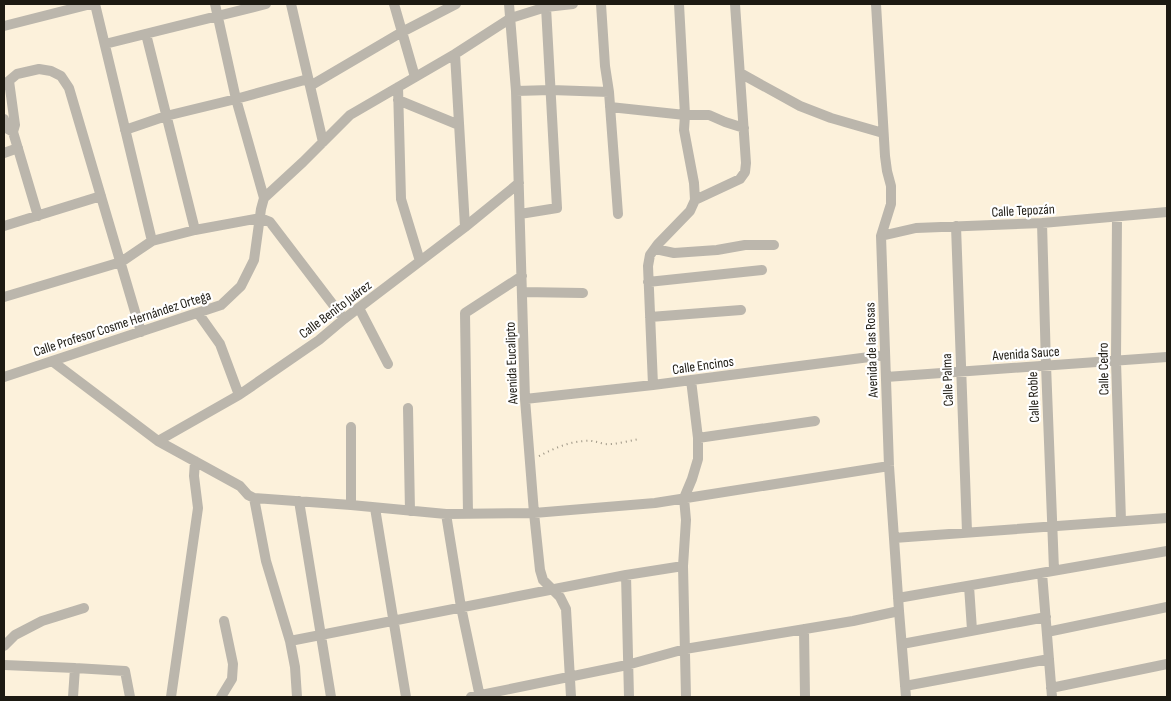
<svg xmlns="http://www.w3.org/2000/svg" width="1171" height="701" viewBox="0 0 1171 701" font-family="'Sofia Sans Condensed',sans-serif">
<rect width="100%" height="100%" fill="#fcf1db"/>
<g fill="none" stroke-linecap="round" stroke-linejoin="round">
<path stroke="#9c9585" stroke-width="2" stroke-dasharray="1 4" stroke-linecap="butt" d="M539,456C553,449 568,442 584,441C592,440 597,442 604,444C615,445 628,441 639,439"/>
<path stroke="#bbb6ac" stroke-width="10" d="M95,4L152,241
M215,4L236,99L264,198
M291,4L323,142
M394,4L415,77
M509,4L516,91L525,399L534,513L540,570L543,580L560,597L566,609L571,697
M601,4L605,66L609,92L618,214
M876,4L885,156L887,171L891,186V204L881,236L889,466L899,611L906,697
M4,26L91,4
M146,34L195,230
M105,44L266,4
M455,54L465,227
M740,73L800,106L831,118L883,133
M9,81L15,125L13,132L38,216
M4,85L17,74L39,69L51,71L61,76L69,88L141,332
M310,86L402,32L456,4
M398,87L401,199L420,261
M516,91L551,90L609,92
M398,100L459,125
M610,107L685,115H709L725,122L744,128
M4,119L6,128L13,132
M125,130L166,116L236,99L308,79
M4,153L18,148
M695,200L740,179L745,172L746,163L735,4
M520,214L557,208L546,7
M1117,217L1116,361L1121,521
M1042,223L1046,365L1054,570
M4,226L101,196
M956,226L967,532
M881,236L916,228L1042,223L1167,212
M655,249L674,253L717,250L745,245H774
M648,282L762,270
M522,292L583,293
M4,297L121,262L152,241L195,230L260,218L270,222L344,319
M359,308L388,364
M198,313L220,344L239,395
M650,317L741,310
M52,361L158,441L240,486L248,495L254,498L351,505L446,514L534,513L655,503L889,466
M4,377L221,305L241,286L254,260L261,209L264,198L303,162L350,115L455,54L511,18L546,7L573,4
M886,377L1167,357
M653,385L648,266L650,255L658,244L690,211L695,200L694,183L684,130L685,115L679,4
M525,399L653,385L885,355
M408,408L410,511
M351,427V505
M698,438L815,421
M158,441L239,395L319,340L344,319L465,227L519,183
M254,498L266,561L290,641L295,667L297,697
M299,501L331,697
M375,508L406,697
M446,514L461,607L480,697
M468,514L465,313L522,276
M894,538L1167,518
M1042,573L1052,697
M626,575L629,697
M969,586L972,630
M898,598L1167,551
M804,629L805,697
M1047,632L1167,607
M290,641L626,575L683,566
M902,644L1046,617
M4,646L15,635L42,621L84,608
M4,665L75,668L125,671L130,697
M905,686L1049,659
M1051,688L1167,664
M73,697L75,668
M171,697L198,508L194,476L195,461
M221,697L232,679L233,664L224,621
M471,697L627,665L685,649L853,621L899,611
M686,697L683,566L686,520L684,498L692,479L698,459V438L691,380"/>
</g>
<g text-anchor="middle" stroke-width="4.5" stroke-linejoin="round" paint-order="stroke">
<g font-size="14" fill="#1d1a12" stroke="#fff">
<text transform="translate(1023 210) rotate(-3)" y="5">Calle Tepozán</text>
<text transform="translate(335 309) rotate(-37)" y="5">Calle Benito Juárez</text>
<text transform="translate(122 323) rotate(-18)" y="5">Calle Profesor Cosme Hernández Ortega</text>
<text transform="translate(871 350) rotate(-92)" y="5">Avenida de las Rosas</text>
<text transform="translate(1026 353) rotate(-4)" y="5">Avenida Sauce</text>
<text transform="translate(511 363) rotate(-92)" y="5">Avenida Eucalipto</text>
<text transform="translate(703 365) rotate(-8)" y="5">Calle Encinos</text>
<text transform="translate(1103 369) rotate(-91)" y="5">Calle Cedro</text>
<text transform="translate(947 380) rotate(-92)" y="5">Calle Palma</text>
<text transform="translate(1033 397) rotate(-92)" y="5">Calle Roble</text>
</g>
</g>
<rect width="1171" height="701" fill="none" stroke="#1d1a12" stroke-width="10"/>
</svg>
